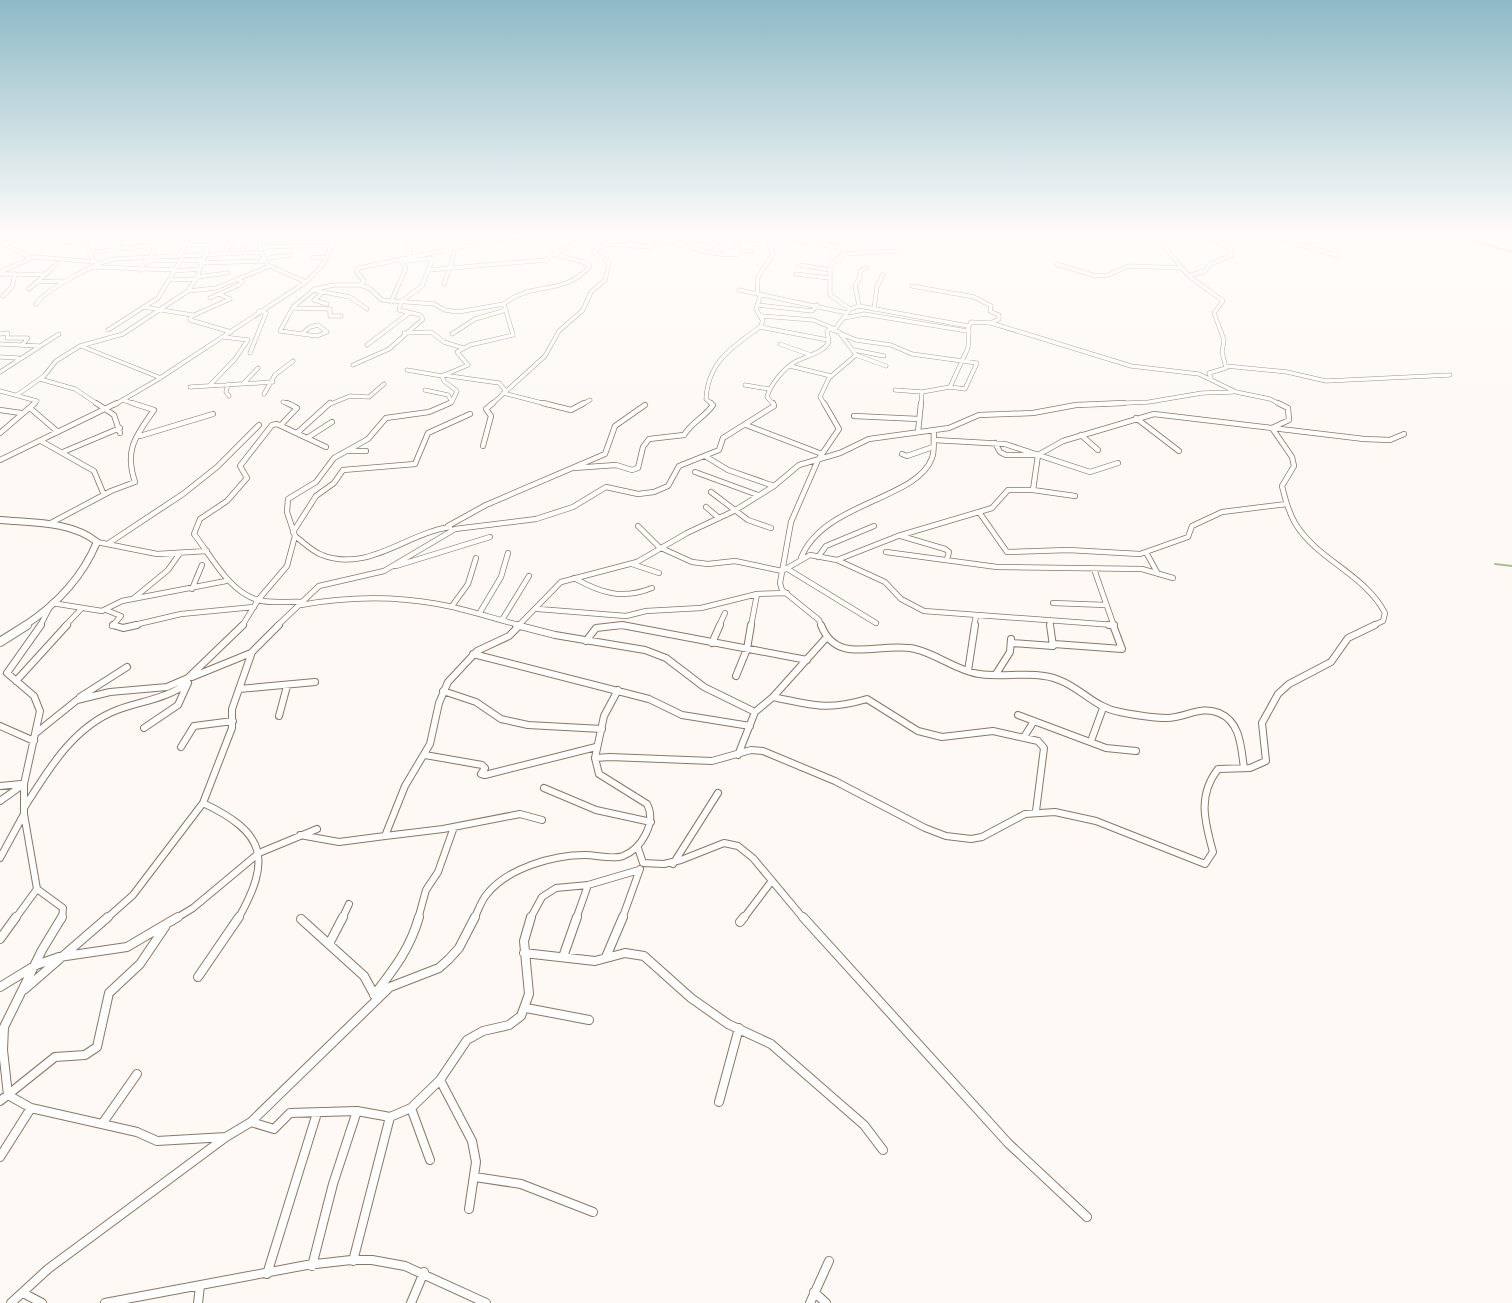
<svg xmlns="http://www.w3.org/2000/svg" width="1512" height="1303" font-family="Commissioner,sans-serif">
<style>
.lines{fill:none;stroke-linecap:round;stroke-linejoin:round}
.stream{stroke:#a6c293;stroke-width:2}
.minor-far3-casing{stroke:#8c7760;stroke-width:4.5}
.minor-far2-casing{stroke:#8c7760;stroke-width:6}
.minor-far1-casing{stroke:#8c7760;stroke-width:8}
.minor-casing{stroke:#8c7760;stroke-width:10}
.tertiary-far1-casing{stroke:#8c7760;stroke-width:8}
.tertiary-casing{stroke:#8c7760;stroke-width:10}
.minor-far3{stroke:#fff;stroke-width:3.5}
.minor-far2{stroke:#fff;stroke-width:4.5}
.minor-far1{stroke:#fff;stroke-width:6}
.minor{stroke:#fff;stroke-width:8}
.tertiary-far1{stroke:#fff;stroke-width:6}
.tertiary{stroke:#fff;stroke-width:8}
</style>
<rect width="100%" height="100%" fill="#fef9f4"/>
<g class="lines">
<path class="stream" d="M1457,236L1512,252
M1495,564L1512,566"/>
<defs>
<path id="minor-far3" d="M38,236L42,240
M60,236L65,242L86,244L94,262
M124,236L116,249L155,245
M260,236L261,249
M782,236L844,249L842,255
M909,236L943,239
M1121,236L1153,238
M1148,236L1163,245L1189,276L1223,301L1214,313L1224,340L1222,352L1226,368L1209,373L1211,378
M1271,236L1338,256
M0,237L4,236
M681,238L711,242L727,251H752
M284,239L334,238
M68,241L82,236
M670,241C692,248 714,257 738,254L736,242L741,237L773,243
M410,243V256
M4,244L31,258
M610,244L649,247L685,236
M628,244L648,236
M0,245L26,236
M183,245L210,244
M261,247L334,245
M334,248L346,236
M242,252L246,241
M91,253L116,249L115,252
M225,253L233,237
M179,255L190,236
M312,258L327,257
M262,259L291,255
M146,261L201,260
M200,263L263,261
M1056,264L1096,276L1108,275L1129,266L1182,268
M799,265L830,270
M94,267L174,270
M139,270L151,256L158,236
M428,270L547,260L553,254
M174,271L199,269
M0,272L34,257L97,262
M0,274H15L12,287L3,296
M796,274L830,278
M15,275L44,274
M1191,275L1205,271L1209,265L1232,255L1231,249L1208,236
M197,277L228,273
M172,280L195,279
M36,282L61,281
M306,282L325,262L334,236
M444,284L454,254
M360,285L364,281L356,271L359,268L509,237L529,238
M29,289L57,264
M313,290L350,297L367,309
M739,290L847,313
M188,291L216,288L270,266
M321,294L314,300L327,304
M757,294L758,277L773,254L769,245L782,236
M210,298L239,285L242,282L239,280
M391,302L406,268L400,260
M401,302L422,286L433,258L405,261
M36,304C46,289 96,263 114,259L261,252L268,265L306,282L157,380L114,405
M757,305L812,311L817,305
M859,306L855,285L860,278V271L866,268
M144,307L192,315L190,320L231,332
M294,308L330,309V316H341
M850,309L859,306L968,326
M874,309L877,287L883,274
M192,316L230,299L219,294
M762,316L813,320L835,329L850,309L830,295V265L844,254L899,251L908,236
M844,318L864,314L967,331L971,322L991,323L999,319V315L990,311L991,306L974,297L912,286
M991,323L1131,366L1199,374L1236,392L1270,399L1282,405
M318,325L327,332L317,336L302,334L310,327Z
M760,327L828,340
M108,330L158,298L184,255
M404,333L431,332L444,342L463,348
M0,334L8,333L7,338H28L23,344
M302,334L280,331L293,307L315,289L334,285H360L369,288L382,300L434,304L445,310L458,312L504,304
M452,334L475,319L506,310
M842,334L856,340L891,345L912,354L977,363L965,389L950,387L922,392
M0,344L39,346
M780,344L811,355
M367,345L409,313
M81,346L161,378
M854,350L884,356
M250,353L266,313L259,311
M856,355L886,366
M0,357L18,358
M353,365L389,349L423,319L420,315L399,310L401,302
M790,366L831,376
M1226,366L1287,372L1326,381L1450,375
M407,370L442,376
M0,372L59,334
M443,375L499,383L505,390
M40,379L75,389L99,405
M244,383L258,368
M228,384L226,392L229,396
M210,385L235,359L248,340L224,337
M745,385L769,389
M190,387L273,382
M950,387L968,348L969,330
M425,390L448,395L452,402
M895,390L922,392L921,405
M0,391L37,401L33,405
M503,393L550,405
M264,394L275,375L293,361
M17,395L44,376L56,361L80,346L123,334L188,291L197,277L212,236
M123,400L138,405
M283,402L293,405
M328,405L350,396L369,397L384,384
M446,405L452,402L457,391L444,381L442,376L468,365L457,352L470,345L513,335L504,304C533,280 564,297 590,266L586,263L553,254L578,243L583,236
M491,405L545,356L559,331L583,310L591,292L605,280L609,263L593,251L610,244L587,236
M581,405L590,400
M713,405L706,399C708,362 732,347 760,327L763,321L756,309L761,294
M774,405L767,397C770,385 784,368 795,362C807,355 822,354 829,342L827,331L830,329L839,332L856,355L829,378L820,397L825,405
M1081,405L1149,402L1202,393L1233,392"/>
<path id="minor-far2" d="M96,403L114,415L120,433
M543,403L571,410L584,403
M1278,403L1288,408L1289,420L1272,428L1292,457L1294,466L1282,486C1285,499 1288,511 1295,523C1317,560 1365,574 1385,613L1383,621L1372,626
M30,408L58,432
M0,410L21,413
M854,416L919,419
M1136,418L1179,451
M281,425L297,408L287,403
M746,425L822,454
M918,432L921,403
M0,433L35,403
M297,433L330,403
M1081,435L1098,450
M140,436L213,414
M307,438L332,422
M934,440L1005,444L1090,472L1118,463
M41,441L94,471L104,495
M995,443L1000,452L1006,455H1038L1063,441L1154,414L1364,439L1390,440L1404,434
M483,446L491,416L486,409L493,403
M348,451H366
M63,452L120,428
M902,454L907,456L933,447
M705,456L728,470L774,486
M0,460L117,403
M573,468L616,465L632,470L638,468L643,447L649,439L684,435C692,422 705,417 713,405L711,403
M695,472L758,495
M1033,490L1075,496
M711,492L748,520L771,528
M706,507L719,518
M979,512L1007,552L1068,550L1140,554L1188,537L1192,526L1222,512L1287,504
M49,524L111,491L135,482C124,449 136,436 154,410L132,403
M448,526L486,505L605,454L615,426L645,405
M638,526L659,547L692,562L708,564L735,561L782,571L810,555L837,560L885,582L901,599L924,611L1114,625
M293,532L316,496L334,483L343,470L415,464L428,433L470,414
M295,536C303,542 313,552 322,555C368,573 407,533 450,527
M901,536L945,549L949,552L947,559
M97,542L157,554L207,551
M109,543L183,494L217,467L259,425
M886,552L997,567L1142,569L1173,578
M1147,554L1158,574
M818,557L826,546L874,526
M801,558C823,502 917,500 932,458C935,451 933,439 934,431
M837,560L898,536L992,508L1008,490H1033L1038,455
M632,564L659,573
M396,566L490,537
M786,568L876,623
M1094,569L1114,626
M574,578C601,593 622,600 652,588
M192,589L202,565
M134,598L168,570L180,553
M303,602C289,601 272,604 258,600C229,592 212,557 194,534L200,519L227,501L247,478L240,466L272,425L277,424L326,447
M1053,603L1106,605
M301,605C345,597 393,596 438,604C466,609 495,619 523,626
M452,606L468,584L476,558
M538,609L626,616L646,611L701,608L757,594L787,593
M106,610L121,616L112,626H114
M479,614L501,577L508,553
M502,620L529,576
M1050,622L1051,626
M40,626L52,603L102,611L122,601L226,581
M65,626L81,609
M130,626L181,614L254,607
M242,626L258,600L287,566L295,536L287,512L288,499L316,482L334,458L368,439L386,418L429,412L450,403
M277,626L319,586L384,571L455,529L536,519L573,507L606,487L638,494L654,492L668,486L679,466L719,450L723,438L774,406L773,403
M518,626L561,582L637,562L687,533L734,511L774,486L799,465L840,453L869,439L949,428L979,415L1033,413L1076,405L1124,403
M610,626H629
M719,626L725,613
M751,626L757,594
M821,626L819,620L782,590L780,583L791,522L818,460L839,429L824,403
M974,626L976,616"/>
<path id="minor-far1" d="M41,625L7,673L34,696L40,711L24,784V814L37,889L63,908L62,919
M113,625L123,628L137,625
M516,625L555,635L645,650L666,658L704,687L755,712
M821,625C837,667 880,641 915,649C937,654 957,671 979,674C1004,678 1035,670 1059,680C1081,688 1095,708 1120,712C1135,715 1152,718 1167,718C1185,718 1201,705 1219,713C1241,722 1241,748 1244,768
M1109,625H1114
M586,641L596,628L622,625L807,660
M712,643L720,625
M1011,643L1053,646L1050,625
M1054,644L1122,649L1113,625
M473,654L649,699L682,715L750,726
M968,671L975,625
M996,674L1010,652L1011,639
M736,676L747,649L751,625
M192,677L251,653
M16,681L67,625
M239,689L315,682
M443,691L476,702L501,719L528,725L602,729
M80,697L127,667
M773,697C812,705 827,711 867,699L918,731L942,737L993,731L1038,741L1044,748L1036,811
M1018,715L1106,748L1136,751
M279,716L287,686
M0,726L34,741
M144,728L178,705L188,683
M36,733L77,700L110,692L167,687L188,678L243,625
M1024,737L1034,721
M1091,741L1103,708
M181,747L194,726L233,721
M425,755L482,765L485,768L481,774L485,775L596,747
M738,755L755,712L773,697L826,638
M595,758L604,716L618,690
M0,786L21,784
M544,788L596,810L651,822
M0,801L24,784
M203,803C266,833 272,859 238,919
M24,808C48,770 73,727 117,710C141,701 166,699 188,683
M300,835L339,842L385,836L405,786L430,744L439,703L448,682L477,651L509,636L520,625
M385,836L443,829L520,814L542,820
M638,848L643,863L664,864L681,860L724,843L738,846L753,858L804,919
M0,858L24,814
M673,864L718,793
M15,919L37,889
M106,919L133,895L203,803L232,728V709L252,652L279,625
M175,919L193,908L259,853L317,829
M342,919L349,904
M418,919L426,890L438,872L454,827
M474,919C478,911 481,901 487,894C508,868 553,855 585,855C597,855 612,860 623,856C641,849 657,823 647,804L599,774L595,758L610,757L712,761L751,750L763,751L835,781L925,828L946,836L971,839L982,837L1025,814L1055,812L1096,821L1205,864L1213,852C1205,822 1197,796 1218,769L1250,768L1266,761L1262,723L1278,694L1289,684L1331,662L1348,638L1375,625
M530,919L542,897L556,888L588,885L639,870
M576,919L588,885
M622,919L640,869
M743,919L771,882"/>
<path id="minor" d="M62,917L42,950L4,1027L3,1050L8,1095L31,1108L137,1132L157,1141L226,1137
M803,917L1008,1143L1087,1217
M301,919L364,976L375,996
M740,922L744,917
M0,939L16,917
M329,944L343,917
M524,953L595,961L625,953L644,956L691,998L728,1024L771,1044L864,1125L883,1150
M563,957L577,917
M606,957L623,917
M198,977L239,917
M0,987L36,965L59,957L127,947L178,917
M25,989L108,917
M374,995C394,969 410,949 419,917
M526,1008L589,1020
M440,1080L472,1141L476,1162L469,1209
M0,1101L55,1057L85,1055L97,1047L109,993L140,964L165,927
M719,1102L739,1028
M411,1108L430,1160
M251,1122L274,1129L290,1113L357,1111L390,1117L411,1108L440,1080L467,1040L483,1031L509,1025L521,1016L529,994L524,941L531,917
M102,1124L137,1074
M0,1157L31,1108
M475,1177L521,1184L593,1212
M353,1261L390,1117
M312,1266L333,1184L357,1111
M267,1274L317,1113
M814,1292L826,1303
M23,1293L42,1303
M11,1303L48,1269L226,1137L251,1122L390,987L439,968L449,959L459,948L475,917
M105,1303L307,1265L351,1260H372L405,1266L486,1303
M198,1303L200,1286
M411,1303L424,1272
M810,1303L829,1261"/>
<path id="tertiary-far1" d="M0,520C32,523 71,521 97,542C82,578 56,605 24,626"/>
<path id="tertiary" d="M0,642L27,625"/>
</defs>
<use href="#minor-far3" class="minor-far3-casing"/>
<use href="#minor-far2" class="minor-far2-casing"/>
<use href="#minor-far1" class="minor-far1-casing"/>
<use href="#minor" class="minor-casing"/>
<use href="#tertiary-far1" class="tertiary-far1-casing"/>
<use href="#tertiary" class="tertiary-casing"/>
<use href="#minor-far3" class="minor-far3"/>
<use href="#minor-far2" class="minor-far2"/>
<use href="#minor-far1" class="minor-far1"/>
<use href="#minor" class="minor"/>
<use href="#tertiary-far1" class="tertiary-far1"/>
<use href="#tertiary" class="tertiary"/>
</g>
<linearGradient id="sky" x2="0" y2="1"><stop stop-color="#8dbac6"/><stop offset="0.56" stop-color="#fffcfa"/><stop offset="1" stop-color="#fffcfa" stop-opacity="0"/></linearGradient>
<rect width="1512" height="418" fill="url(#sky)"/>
</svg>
